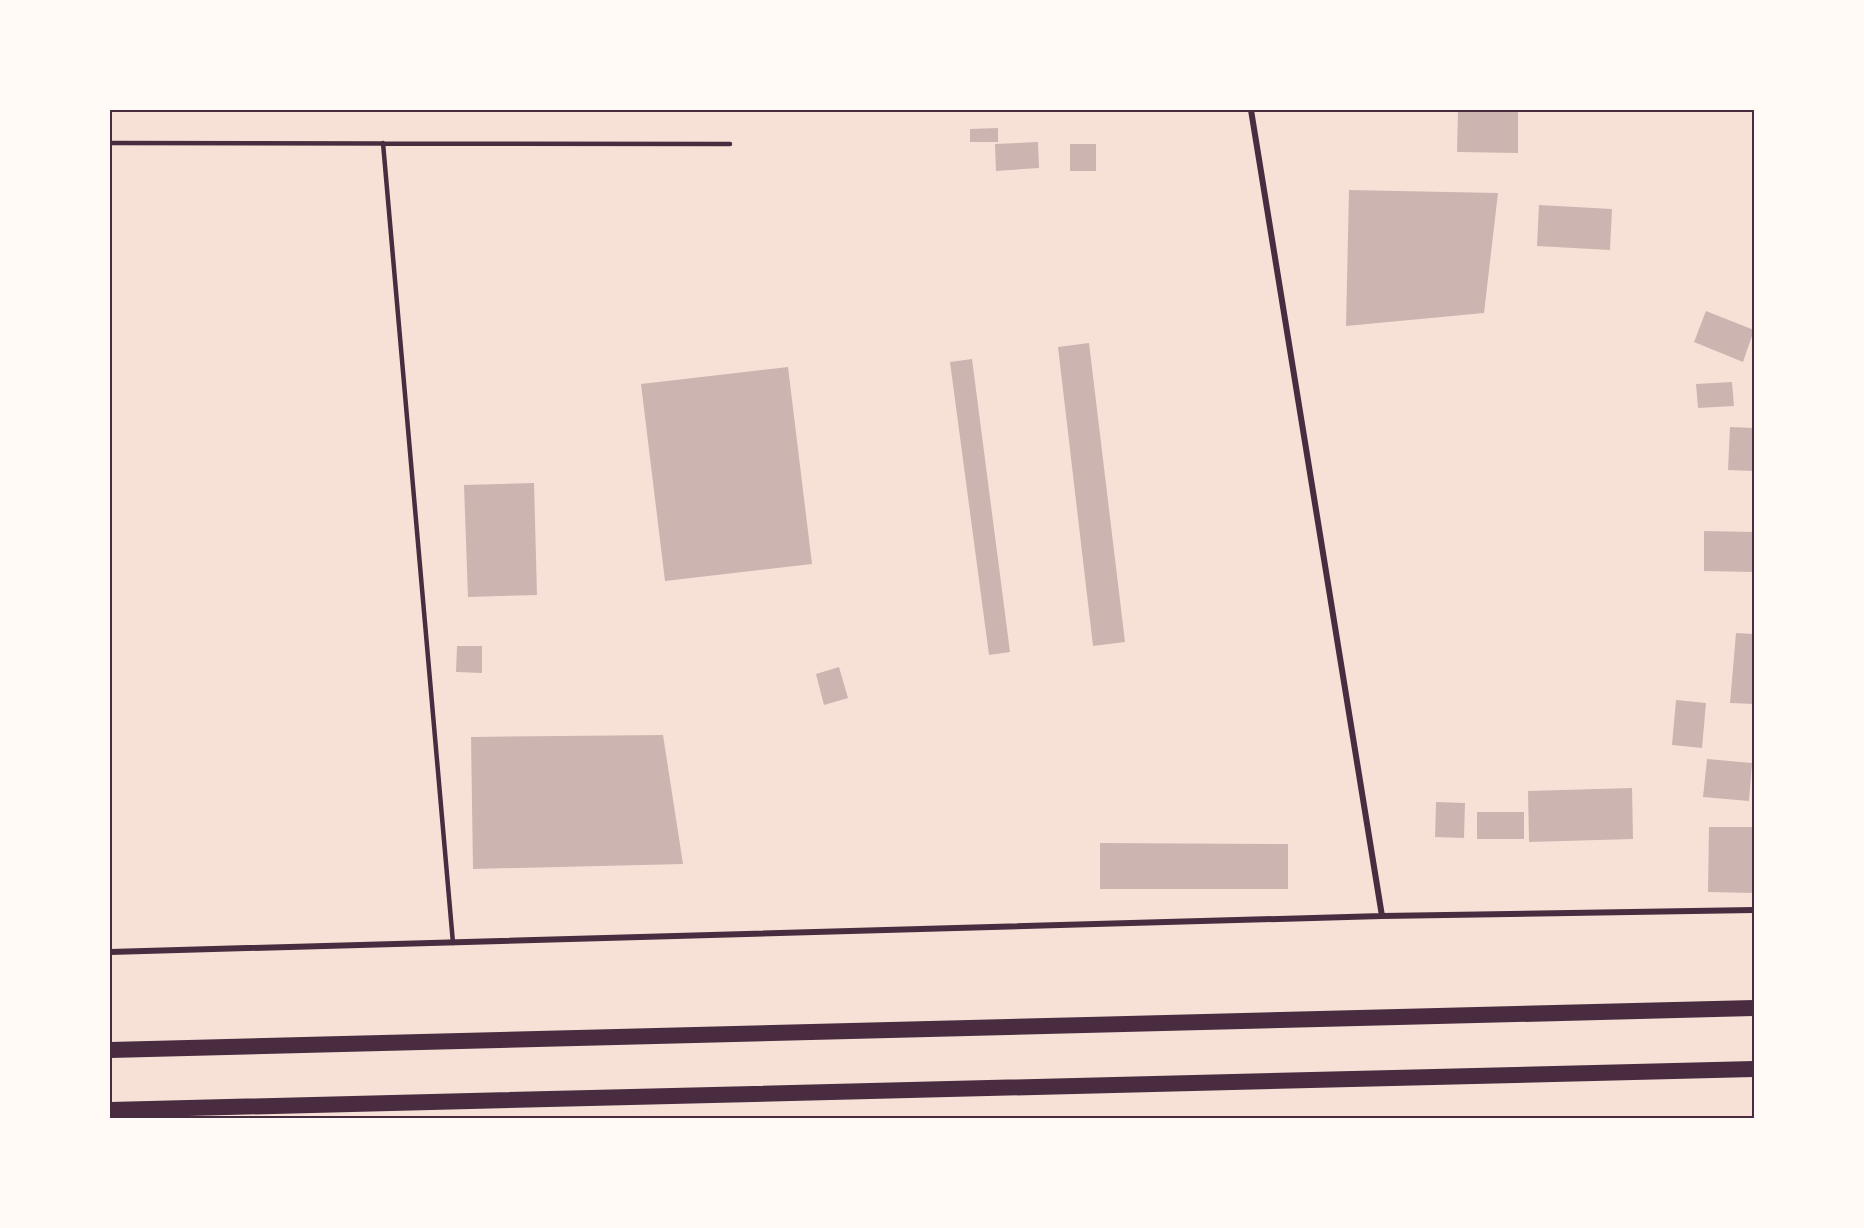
<svg xmlns="http://www.w3.org/2000/svg" width="1864" height="1228" font-family="'PT Sans Narrow',sans-serif">
<style>
.building{fill:#ccb4b1}
.lines{fill:none;stroke-linecap:round;stroke-linejoin:round}
.service{stroke:#4a2c40;stroke-width:4.5}
.minor{stroke:#4a2c40;stroke-width:6}
.trunk{stroke:#4a2c40;stroke-width:16}
.neatline{fill:none;stroke:#4a2c40;stroke-width:2}
</style>
<rect width="100%" height="100%" fill="#f7e1d7"/>
<path class="building" d="M1458,110H1518V153L1457,152Z
M998,128V142H970V129Z
M1038,142L1039,168L996,171L995,144Z
M1070,144H1096V171H1070Z
M1349,190L1498,193L1484,313L1346,326Z
M1539,205L1612,209L1610,250L1537,246Z
M1706,311L1754,330L1743,362L1694,342Z
M1089,343L1125,642L1093,646L1058,347Z
M972,359L1010,652L989,655L950,362Z
M788,367L812,564L665,581L641,384Z
M1732,382L1734,406L1698,408L1696,384Z
M1730,427L1754,428V471L1728,470Z
M534,483L537,595L468,597L464,485Z
M1704,531L1754,532V572L1704,571Z
M1736,633L1754,634V704L1730,703Z
M457,646H482V673L456,672Z
M839,667L848,698L824,705L816,674Z
M1676,700L1706,703L1702,748L1672,745Z
M663,735L683,864L473,869L471,737Z
M1707,759L1752,763L1749,801L1703,797Z
M1632,788L1633,839L1529,842L1528,791Z
M1436,802L1465,803L1464,838L1435,837Z
M1477,812H1524V839H1477Z
M1709,827H1754V893L1708,892Z
M1100,843L1288,844V889H1100Z"/>
<g class="lines">
<path class="service" d="M110,143L730,144
M383,143L453,943"/>
<path class="minor" d="M1251,110L1382,916
M110,952L1382,916L1754,910"/>
<path class="trunk" d="M110,1050L1754,1008
M110,1110L1754,1069"/>
</g>
<rect width="1864" height="1228" fill="none" stroke="#fffaf5" stroke-width="222"/>
<rect x="111" y="111" width="1642" height="1006" class="neatline"/>
</svg>
